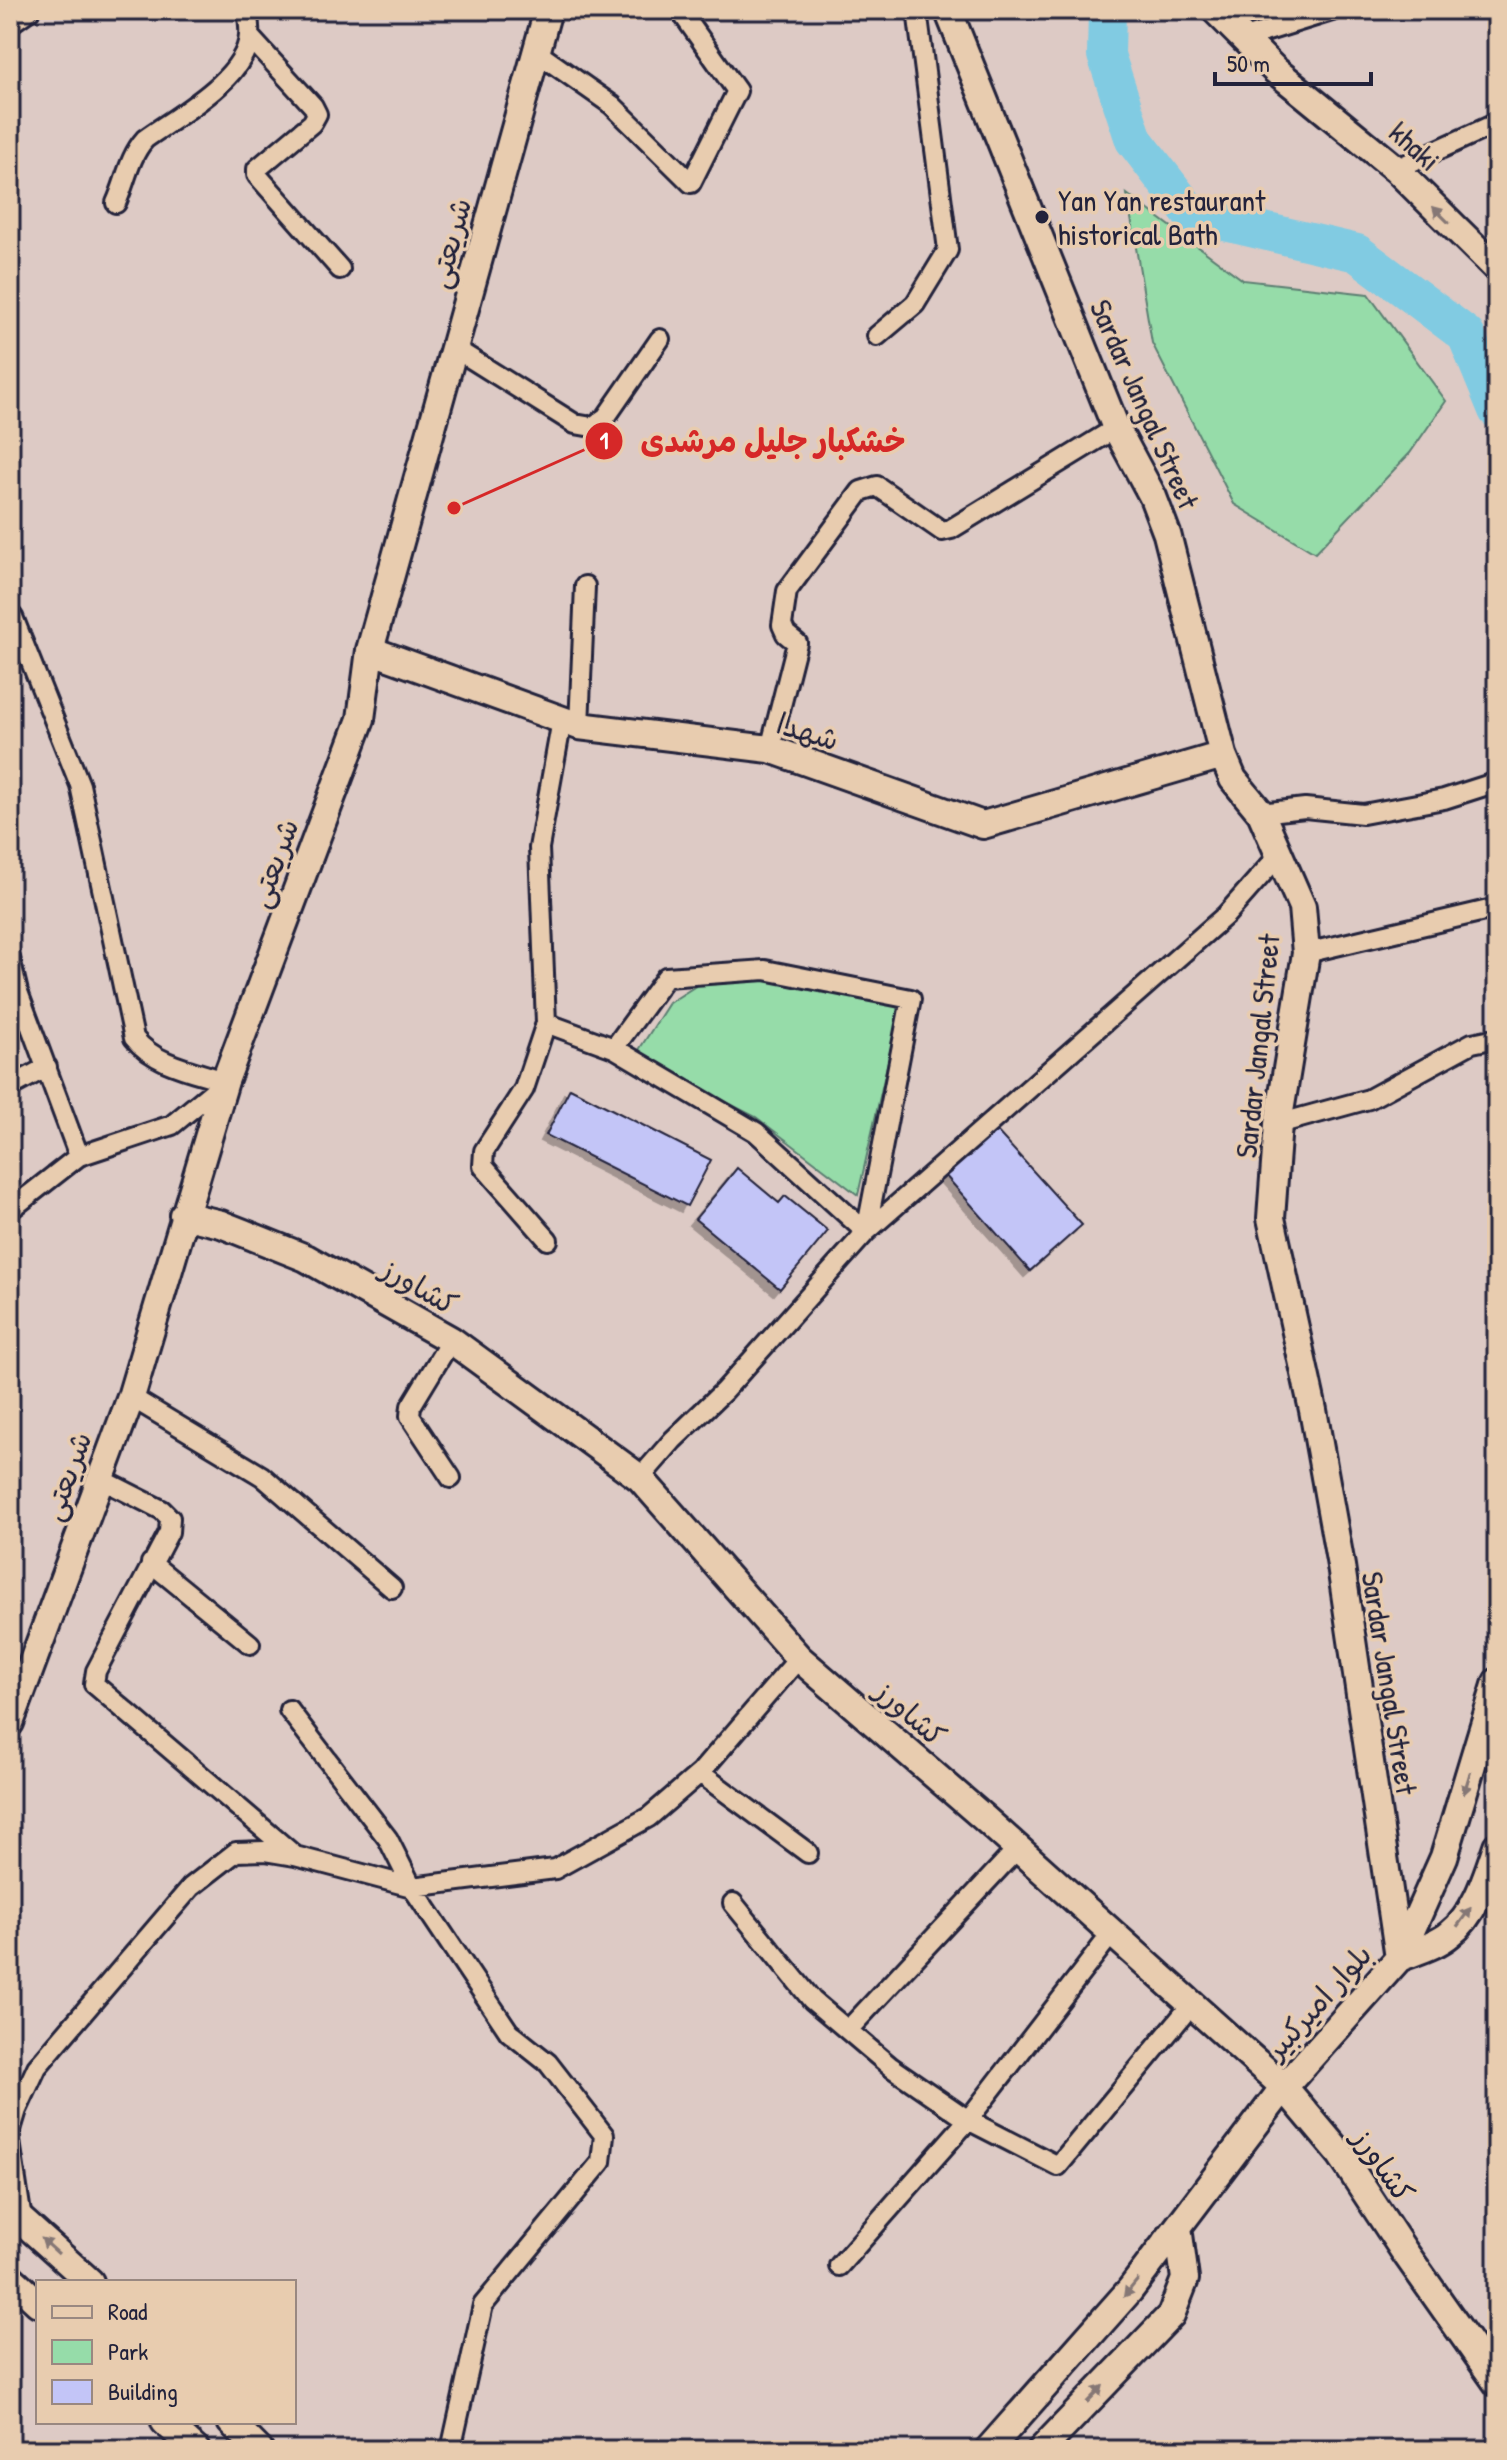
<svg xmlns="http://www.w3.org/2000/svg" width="1507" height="2460" font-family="'Patrick Hand','Playpen Sans Arabic',sans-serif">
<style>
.green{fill:#96dca9;stroke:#5c7f72;stroke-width:2}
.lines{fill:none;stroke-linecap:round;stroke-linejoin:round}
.river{stroke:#81cbe2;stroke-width:38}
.building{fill:#c3c5f7;stroke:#22223b;stroke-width:2;filter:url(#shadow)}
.street-casing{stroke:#22223b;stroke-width:24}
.secondary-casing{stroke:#22223b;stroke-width:32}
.street{stroke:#e8ccaf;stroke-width:18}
.secondary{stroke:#e8ccaf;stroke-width:26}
.oneway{fill:#857775}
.poi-dot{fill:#22223b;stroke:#e8ccaf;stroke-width:3}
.labels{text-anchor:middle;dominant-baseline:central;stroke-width:7;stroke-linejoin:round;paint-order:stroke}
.street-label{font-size:30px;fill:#22223b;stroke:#e8ccaf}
.poi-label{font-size:30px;fill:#22223b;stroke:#e8ccaf;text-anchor:start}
.leader{fill:none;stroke:#d62828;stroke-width:3}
.callout-dot{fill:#d62828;stroke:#e8ccaf;stroke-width:3}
.mark-label{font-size:24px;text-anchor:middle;font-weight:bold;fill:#fff}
.callout-label{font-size:32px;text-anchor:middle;font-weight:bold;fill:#d62828;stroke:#e8ccaf;stroke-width:7;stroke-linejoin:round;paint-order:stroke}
</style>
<defs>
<filter id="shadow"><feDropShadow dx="-6" dy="6" stdDeviation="0" flood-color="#0004"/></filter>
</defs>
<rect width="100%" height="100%" fill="#ddcac5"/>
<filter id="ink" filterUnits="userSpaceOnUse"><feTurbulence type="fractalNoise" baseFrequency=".0125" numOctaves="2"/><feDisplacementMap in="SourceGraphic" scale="16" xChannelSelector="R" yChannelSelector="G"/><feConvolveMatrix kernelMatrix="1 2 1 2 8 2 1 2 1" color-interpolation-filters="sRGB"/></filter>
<g filter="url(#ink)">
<path class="green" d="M1127,194L1243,280L1368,294L1446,401L1410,453L1315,553L1234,504L1152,343Z
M743,977H785L897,1003L898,1016L858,1195L756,1117L635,1056L669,1003L699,984Z"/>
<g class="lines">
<path class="river" d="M1107,10L1106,55L1134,140L1191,214L1357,253L1466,335L1497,410"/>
</g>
<path class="building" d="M570,1088L711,1160L687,1206L546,1135Z
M995,1129L1082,1225L1030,1271L944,1174Z
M737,1168L779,1203L785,1196L828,1231L780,1289L695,1219Z"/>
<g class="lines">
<defs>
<path id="street" d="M10,24L30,10
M250,37L313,106L317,114L312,123L257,169V175L340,269
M1242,39L1335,10
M535,51L612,105L691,183L737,91L684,16L683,10
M1396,169L1497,123
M116,203C126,181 129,157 145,139C177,116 247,78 249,35C250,27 248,18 247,10
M877,336L915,304L948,250L917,10
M454,348L575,424L592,427L606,417L660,339
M10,615L13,617L80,785L134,1038C155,1065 194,1071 225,1081
M579,726L585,586
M770,749L797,643L786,634L782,625L787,591L861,491L877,486L942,531L951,529L1116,428
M1261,813L1305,808L1363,814L1444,799L1497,782
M1306,953L1497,908
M10,958L18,992L79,1156
M546,1023L614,1048L756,1132L866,1232
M614,1048L666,977L765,970L911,999L866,1232
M10,1087L47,1067
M1278,1124L1369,1099L1472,1043L1497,1038
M10,1210L79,1156L172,1125L223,1083
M548,1240L483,1166L484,1151L524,1089L546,1023L539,848L562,720
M131,1397L262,1476L392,1588
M99,1478L162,1510L170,1518L169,1532L96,1671L94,1684L293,1854
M451,1478L410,1416L411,1406L451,1340
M640,1478L673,1440L724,1391L866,1232L1226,915L1278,856
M151,1563L250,1644
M289,1710L388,1839L412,1887L509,2032L548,2063L604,2135L601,2162L483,2305L451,2450
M700,1773L808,1853
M733,1903L812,2000L891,2067L968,2120L1058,2166L1192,2004
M848,2030L1018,1848
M10,2133L17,2110L37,2067L191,1887L236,1852L265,1851L295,1856L412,1887L555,1869L649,1817L700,1773L799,1658
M10,2141L22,2220
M839,2266L968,2120L1112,1933"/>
<path id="secondary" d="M948,10L1116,428L1153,497L1167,534L1223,755L1233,779L1261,813L1302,907L1306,953L1278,1124L1271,1218L1313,1410L1341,1566L1399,1958
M1215,10L1275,70L1396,169L1497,269
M370,650L579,726L770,749L983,825L1223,755
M183,1215L221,1224L306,1258L451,1340L640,1478L799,1658L984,1818L1284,2087L1341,2155L1404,2251L1497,2383
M10,1723L131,1397L225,1081L361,719L370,650L548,10
M1399,1958C1416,1951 1436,1946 1450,1934C1476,1914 1487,1875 1497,1846
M10,2210L90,2282
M10,2277L38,2303
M165,2422L196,2450
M231,2422L259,2450
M988,2450L1130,2290L1284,2087L1399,1958L1444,1857L1497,1682
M1041,2450L1171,2315L1185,2279L1178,2227"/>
</defs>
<use href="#street" class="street-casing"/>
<use href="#secondary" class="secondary-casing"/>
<use href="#street" class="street"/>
<use href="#secondary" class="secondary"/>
</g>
<defs><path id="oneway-solid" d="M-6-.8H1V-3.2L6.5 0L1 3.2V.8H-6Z" transform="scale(2)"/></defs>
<g class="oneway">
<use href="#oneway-solid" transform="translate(1441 215) rotate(-135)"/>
<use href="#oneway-solid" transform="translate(1467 1783) rotate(107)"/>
<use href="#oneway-solid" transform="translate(1464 1917) rotate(-54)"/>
<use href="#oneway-solid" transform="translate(50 2246) rotate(-138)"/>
<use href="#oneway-solid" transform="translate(1131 2288) rotate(129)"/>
<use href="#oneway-solid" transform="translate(1095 2394) rotate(-46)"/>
</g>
</g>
<circle class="poi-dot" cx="1042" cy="217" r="8"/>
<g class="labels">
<g class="street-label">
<text transform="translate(1415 146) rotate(42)">khaki</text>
<text transform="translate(449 243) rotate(-75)">شریعتی</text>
<text transform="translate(1145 404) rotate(66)">Sardar Jangal Street</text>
<text transform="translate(808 731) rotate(17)">شهدا</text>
<text transform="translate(273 863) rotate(-70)">شریعتی</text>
<text transform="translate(1257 1046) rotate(-84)">Sardar Jangal Street</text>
<text transform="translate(420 1286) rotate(30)">کشاورز</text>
<text transform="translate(66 1476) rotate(-70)">شریعتی</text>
<text transform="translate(1390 1683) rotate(81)">Sardar Jangal Street</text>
<text transform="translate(911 1713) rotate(41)">کشاورز</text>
<text transform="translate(1318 2001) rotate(-48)">بلوار امیرکبیر</text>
<text transform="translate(1384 2165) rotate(55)">کشاورز</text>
</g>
<g class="poi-label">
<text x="1058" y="200">Yan Yan restaurant<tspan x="1058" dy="34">historical Bath</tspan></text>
</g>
</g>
<path class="leader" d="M454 508L604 441"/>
<g class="callout-dot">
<circle cx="454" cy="508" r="8"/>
<circle cx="604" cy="441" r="20"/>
</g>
<g class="mark-label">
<text x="604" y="449">1</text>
</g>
<g class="callout-label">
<text x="773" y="452">خشکبار جلیل مرشدی</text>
</g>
<rect width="1507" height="2460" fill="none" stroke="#e8ccaf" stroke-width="40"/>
<rect x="20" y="20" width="1467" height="2420" fill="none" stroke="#22223b" stroke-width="3" filter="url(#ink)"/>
<rect x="36" y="2280" width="260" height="144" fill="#e8ccaf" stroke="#998881" stroke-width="2"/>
<rect x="52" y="2306" width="40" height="12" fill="#e8ccaf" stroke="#998881" stroke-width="2"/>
<text x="108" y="2320" font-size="24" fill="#22223b">Road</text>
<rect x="52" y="2340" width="40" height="24" fill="#96dca9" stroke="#998881" stroke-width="2"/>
<text x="108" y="2360" font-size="24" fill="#22223b">Park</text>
<rect x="52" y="2380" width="40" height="24" fill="#c3c5f7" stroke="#998881" stroke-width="2"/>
<text x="108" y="2400" font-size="24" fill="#22223b">Building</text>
<path d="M1215 72v12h156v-12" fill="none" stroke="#22223b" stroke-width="4"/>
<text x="1227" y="72" font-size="24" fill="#22223b" stroke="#e8ccaf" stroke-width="6" paint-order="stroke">50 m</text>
</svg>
